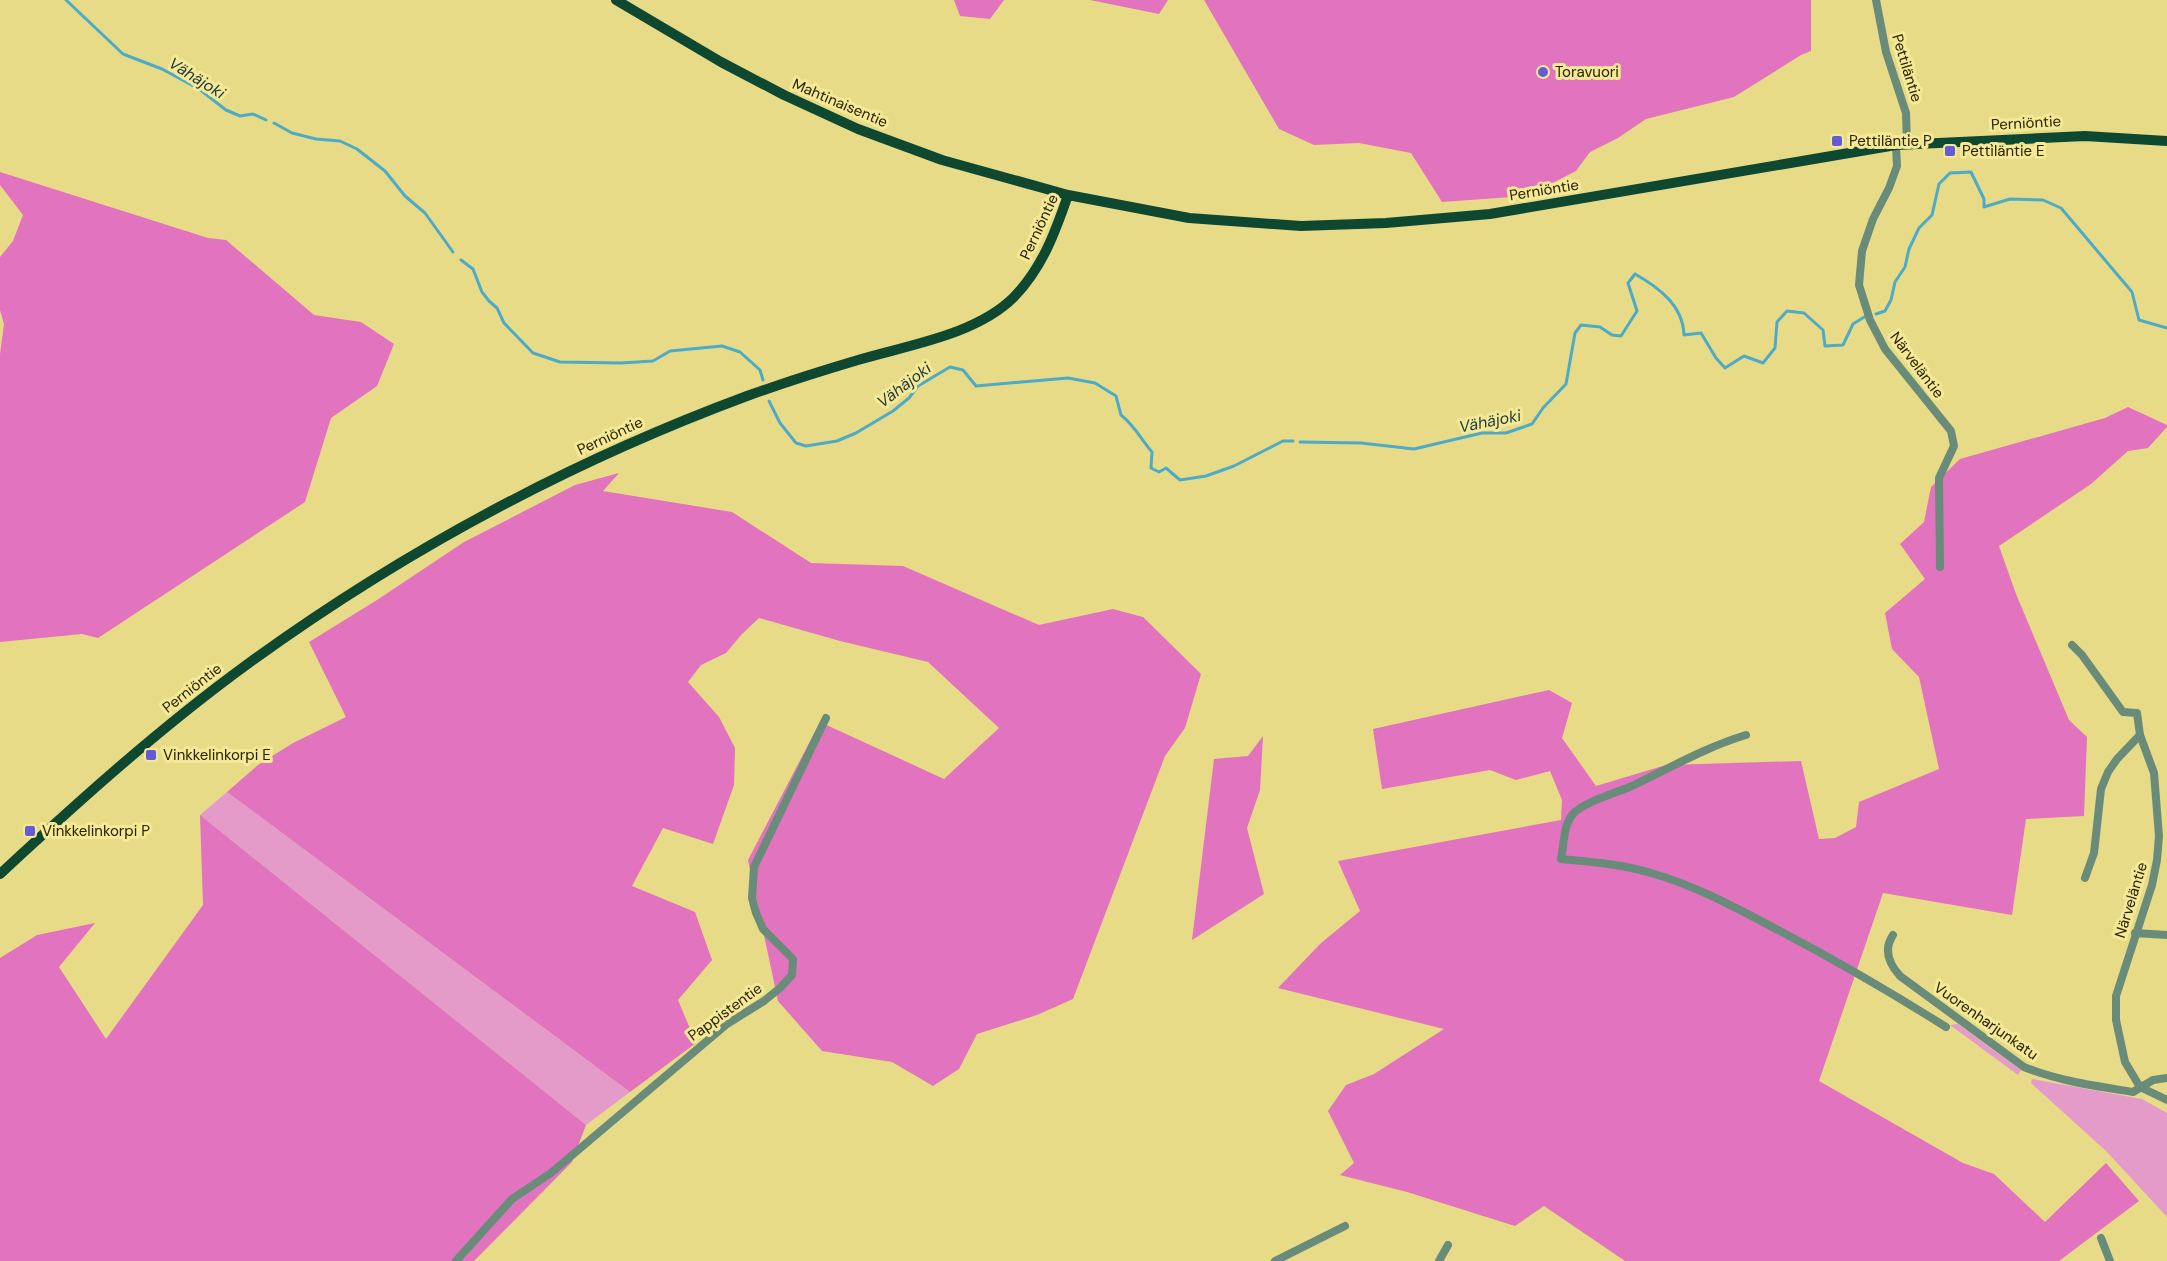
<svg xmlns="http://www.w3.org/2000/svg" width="2167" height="1261" font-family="'DM Sans',sans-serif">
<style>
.green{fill:#e59bca}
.forest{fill:#e273be}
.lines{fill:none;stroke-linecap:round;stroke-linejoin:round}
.stream{stroke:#4dabc8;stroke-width:3}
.minor{stroke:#698b79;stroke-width:8}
.major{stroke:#0f4831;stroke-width:10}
.poi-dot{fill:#635cd5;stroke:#f5e995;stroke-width:2}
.labels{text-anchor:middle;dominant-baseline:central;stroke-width:6;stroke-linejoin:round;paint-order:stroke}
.street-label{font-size:15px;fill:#252000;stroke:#f5e995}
.poi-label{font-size:15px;fill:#252000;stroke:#f5e995;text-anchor:start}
.water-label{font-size:16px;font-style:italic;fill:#1a3740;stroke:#f5e995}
</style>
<rect width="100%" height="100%" fill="#e7db88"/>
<path class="green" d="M227,792L630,1092L586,1125L200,815Z
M1958,1024L2021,1070L2018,1075L1950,1025Z
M2032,1079L2142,1099L2167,1113V1217L2106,1151L2031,1083Z"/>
<path class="forest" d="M954,0H1004L990,19L960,16Z
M1090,0H1168L1159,14Z
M1204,0H1811V51L1801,55L1734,97L1646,119L1618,138L1590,152L1576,171L1527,196L1442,202L1411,153L1359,143L1314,145L1279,129Z
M0,172L208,238L226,240L314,315L361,322L394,344L377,386L331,418L305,502L98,638L82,634L0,642V354L4,324L0,310V257L13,241L23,215L0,185Z
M2128,407L2167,425V427L2148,448L2128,451L2091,484L1999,546L2016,594L2069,720L2087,737L2084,816L2026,819L2012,915L1883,893L1819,1081L1963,1163L1994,1174L2045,1222L2106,1163L2139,1201L2059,1261H1625L1544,1206L1515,1226L1407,1192L1340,1175L1354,1163L1328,1111L1346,1085L1374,1074L1444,1029L1278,988L1321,943L1360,911L1338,861L1561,820L1562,800L1550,771L1516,780L1490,770L1382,789L1373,729L1549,690L1572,703L1562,738L1596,786L1666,765L1801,761L1819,839L1835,838L1856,827L1859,802L1939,769L1919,677L1892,649L1885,613L1925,579L1900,544L1924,522L1931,487L1960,459L2105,418Z
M619,473L603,491L732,512L811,563L903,566L1039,625L1113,609L1143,617L1201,674L1185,728L1165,756L1073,999L1037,1015L977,1034L959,1069L933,1086L892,1062L822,1051L778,1001L748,860L820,722L944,779L999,728L928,662L840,641L759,618L742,634L726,653L701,665L688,682L719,717L735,748L734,785L713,844L663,828L632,886L695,912L712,960L678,1000L696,1043L630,1092L227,792L258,765L293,743L346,717L309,642L377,600L464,542L575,485Z
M1263,736L1260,790L1247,828L1264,894L1192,940L1214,759L1248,756Z
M200,815L586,1125L572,1162L474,1261H0V958L37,935L95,923L59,967L106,1039L203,905Z"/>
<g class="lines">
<path class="stream" d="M66,0L123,54L162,69L199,89L226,110L240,116L253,114L266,120
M274,123L292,133L316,139L340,141L357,149L385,171L405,196L425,213L453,252
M461,260L473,269L482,292L489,301L497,308L504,323L533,353L560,362L621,363L653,361L670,351L722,346L740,352L760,370L763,380
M1876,314L1885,311L1891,300L1895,282L1905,267L1909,249L1919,228L1932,215L1939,184L1950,173L1971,172L1984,199V207L2010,199L2043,200L2061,208L2132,292L2139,320L2167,328
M769,401L780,423L796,443L806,446L837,441L856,433L893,411L909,398L918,386L950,367L963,370L976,386L1068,378L1095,383L1116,396L1121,415C1134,425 1141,439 1152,452L1151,468L1159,472L1166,468L1180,480L1206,476L1234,466L1283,441H1293
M1300,442L1361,443L1414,449L1482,433H1506L1532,424L1543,408L1566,384L1575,333L1581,325L1600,327L1612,335L1621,336L1637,311L1628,283L1635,274C1658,287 1683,305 1684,335L1701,333L1716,358L1725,368L1744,356L1763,363L1775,348L1777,322L1787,311L1804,313L1823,330L1825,346L1843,345L1853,324L1866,316"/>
<path class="minor" d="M1876,0L1886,52L1906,113L1907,144
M1896,145L1897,166L1889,188L1873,219L1862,251L1859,285L1870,320L1885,349L1951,431L1954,446L1939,478L1940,567
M2072,645L2082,655L2123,712L2137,713L2140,735L2154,773L2159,836L2157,860L2152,885L2116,996V1020L2125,1062L2140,1087L2167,1100
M1746,735C1706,747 1670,768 1632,786C1616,793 1584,802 1573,814C1563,825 1564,846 1561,859C1592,862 1622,864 1651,873C1697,886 1738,909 1780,931C1837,961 1892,993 1946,1027
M2085,878L2094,853L2101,789L2108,772L2117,759L2140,735
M2135,933L2167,935
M1893,935C1883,950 1889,964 1900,976L2024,1067C2058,1081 2096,1086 2133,1092L2153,1080L2167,1078
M2101,1238L2110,1261
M456,1261L512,1199L551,1173L727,1024L764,1001L780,988L792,975L793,959L763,929L756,913L752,898L754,867L826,718
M1275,1261L1345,1226
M1439,1261L1448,1245"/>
<path class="major" d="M616,0L721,62L784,95L858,129L942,160L1068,195L1189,218L1301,226L1386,223L1490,214L1896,145L2085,136L2167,141
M0,874C80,800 161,727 249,663C402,552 569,462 747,396C783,383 821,371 858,360C908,345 976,335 1014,297C1042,268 1055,233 1068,195"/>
</g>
<g class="poi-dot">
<circle cx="1543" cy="72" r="6"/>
<rect x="1831" y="135" width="12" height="12" rx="3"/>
<rect x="1944" y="145" width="12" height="12" rx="3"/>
<rect x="145" y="749" width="12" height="12" rx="3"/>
<rect x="24" y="825" width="12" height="12" rx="3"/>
</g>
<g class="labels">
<g class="street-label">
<text transform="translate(1907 68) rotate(73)">Pettiläntie</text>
<text transform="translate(840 103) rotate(23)">Mahtinaisentie</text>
<text transform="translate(2026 123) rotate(-3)">Perniöntie</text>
<text transform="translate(1544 190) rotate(-9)">Perniöntie</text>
<text transform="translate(1039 227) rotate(-65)">Perniöntie</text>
<text transform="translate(1917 365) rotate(53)">Närveläntie</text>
<text transform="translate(610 436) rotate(-25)">Perniöntie</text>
<text transform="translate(192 688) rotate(-38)">Perniöntie</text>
<text transform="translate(2131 900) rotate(-73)">Närveläntie</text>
<text transform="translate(725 1012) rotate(-36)">Pappistentie</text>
<text transform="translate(1986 1021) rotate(35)">Vuorenharjunkatu</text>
</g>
<g class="poi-label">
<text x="1555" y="72">Toravuori</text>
<text x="1849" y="141">Pettiläntie P</text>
<text x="1962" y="151">Pettiläntie E</text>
<text x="163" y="755">Vinkkelinkorpi E</text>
<text x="42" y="831">Vinkkelinkorpi P</text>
</g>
<g class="water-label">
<text transform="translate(197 78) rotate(32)">Vähäjoki</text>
<text transform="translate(904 385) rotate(-37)">Vähäjoki</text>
<text transform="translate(1490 421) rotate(-11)">Vähäjoki</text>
</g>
</g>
</svg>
